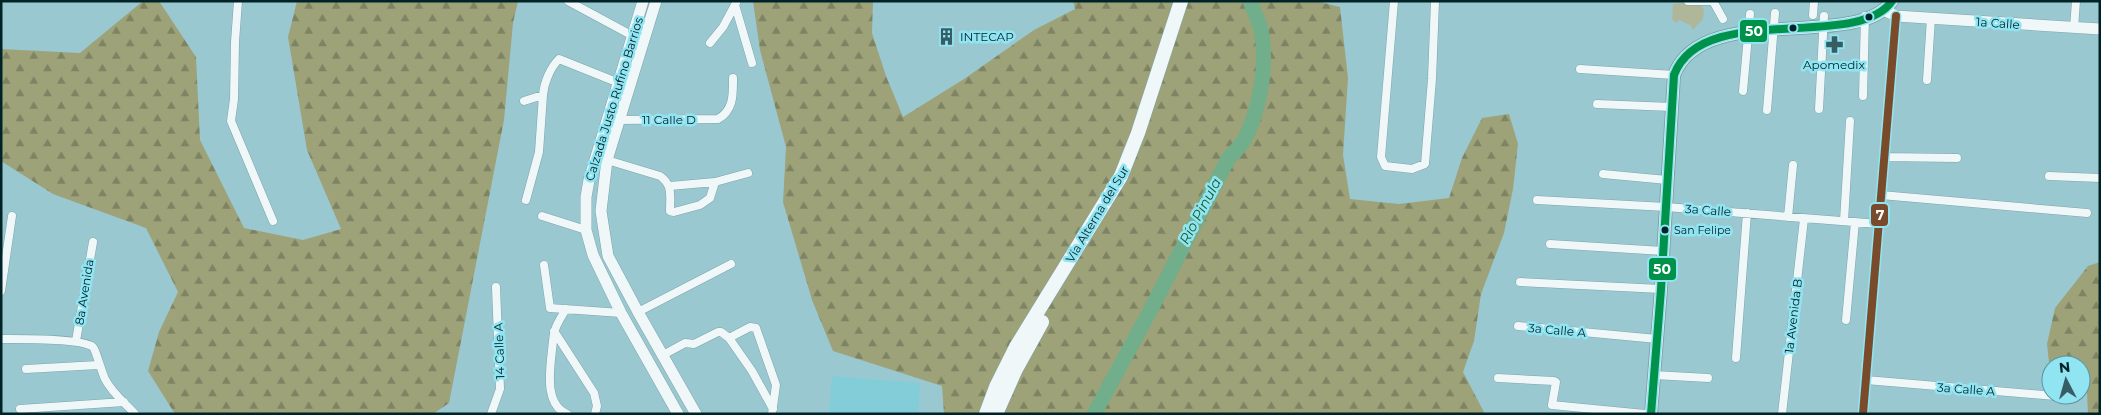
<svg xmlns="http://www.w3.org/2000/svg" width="2101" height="415" font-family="Montserrat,sans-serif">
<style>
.built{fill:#83cdd9}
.forest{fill:url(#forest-firs)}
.green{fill:#afb79a}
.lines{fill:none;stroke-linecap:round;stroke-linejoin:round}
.river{stroke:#71ae8b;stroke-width:15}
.street-casing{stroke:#7ea4aa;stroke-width:9}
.secondary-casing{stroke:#7ea4aa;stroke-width:12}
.primary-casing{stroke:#7ea4aa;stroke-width:14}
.highway-casing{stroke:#7ea4aa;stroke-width:15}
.street{stroke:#f0f7f8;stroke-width:8}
.secondary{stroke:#f0f7f8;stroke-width:11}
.primary{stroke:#f0f7f8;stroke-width:12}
.highway{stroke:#f0f7f8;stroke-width:14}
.bus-1-casing{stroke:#91e5f3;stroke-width:11}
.bus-2-casing{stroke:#91e5f3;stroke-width:11}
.bus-1{stroke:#00924b;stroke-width:8}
.bus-2{stroke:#7a4b2a;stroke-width:8}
.bus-dot{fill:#002328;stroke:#91e5f3;stroke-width:2}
.labels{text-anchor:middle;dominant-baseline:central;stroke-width:5;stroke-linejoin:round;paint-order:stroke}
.bus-label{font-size:11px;fill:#002328;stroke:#91e5f3;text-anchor:start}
.street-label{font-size:12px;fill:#002328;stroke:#91e5f3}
.poi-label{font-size:12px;fill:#002328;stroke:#91e5f3;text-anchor:start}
.water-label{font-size:14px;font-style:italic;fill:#16602d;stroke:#91e5f3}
.line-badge{stroke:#91e5f3;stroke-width:2}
.badge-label{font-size:14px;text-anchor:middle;font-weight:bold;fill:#fff}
</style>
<defs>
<pattern id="forest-firs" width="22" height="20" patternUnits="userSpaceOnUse" patternTransform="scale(1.25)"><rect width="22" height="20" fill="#9da279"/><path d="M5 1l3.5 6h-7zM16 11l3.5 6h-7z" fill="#7e8463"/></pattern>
</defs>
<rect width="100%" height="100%" fill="#9ac8d0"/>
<path class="built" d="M832,376L920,383L918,414H829Z"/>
<path class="forest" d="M143,1H159L196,57L200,140L244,228L303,240L341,229L307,150L288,37L297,1H518L513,23L504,120L449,403L433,414H175L148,371L159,332L178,292L146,228L53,194L1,161V49L80,53Z
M753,1H873L872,33L886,76L903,117L964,79L1034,30L1075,9L1073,1H1316L1340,7L1348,78L1343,155L1350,199L1399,204L1449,198L1462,158L1482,118L1509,114L1518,144L1513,189L1504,233L1481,294L1474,341L1463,372L1485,414H944L942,386L833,351L812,300L783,202L786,147L760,50Z
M2100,262V414H2088L2087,392L2081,388V365H2051V380L2047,344L2055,308L2088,266Z"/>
<path class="green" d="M1684,3L1700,5L1704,9L1703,19L1693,30L1690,25L1679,20L1676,23L1672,19L1673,4Z"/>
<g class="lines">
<path class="river" d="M1094,414L1150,311L1228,159C1232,154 1239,148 1243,142C1260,111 1268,65 1261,30C1259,20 1253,10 1250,1"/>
<defs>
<path id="street" d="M238,1L235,42L234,99L231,121L273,221
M568,1L633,36
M1394,1L1381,157L1385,166L1412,169L1425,164L1432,79L1435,1
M1688,1H1713
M1713,1L1723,19
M735,5L752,63
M1813,15L1814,1
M2074,28L2076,1
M710,43L723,27L736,3
M1580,69L1674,75
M1927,80L1931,18
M1743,91L1750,14
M1863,96L1865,16
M524,101L543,95C544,83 550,68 559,59L619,83
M1597,104L1672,107
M1819,109L1824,16
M1767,110L1775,13
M620,120L718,119C734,110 733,94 733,78
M1885,157L1957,158
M607,160L660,176C673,185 670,196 670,211L674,212L700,205L710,198L715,182
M1603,174L1667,180
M2049,176L2100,178
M670,186L715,182L748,173
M1881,195L2087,213
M526,200L539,152L543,95
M1537,200L1666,207L1879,224
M542,216L586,230
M1788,217L1793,165
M1844,221L1850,121
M1550,244L1663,251
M544,265L550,308L621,313
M1520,282L1661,289
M1,291L12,216
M566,309C562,316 557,323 555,330C553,336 553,343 552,350C550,370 544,404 567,414
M638,312L731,264
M1846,320L1855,222
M1518,326L1657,339
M554,331L594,393L597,406L595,414
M729,338L752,371L773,409
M1,339C18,339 82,338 93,347C95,348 102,373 105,379C112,393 125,403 135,414
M76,341L93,242
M663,355L685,343L694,344L718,332H721L729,338L750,327L756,328L776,385L772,414
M1736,358L1747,213
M26,369L98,365
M1654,375L1708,378
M1498,378L1554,381L1556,382L1552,405L1645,414
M1866,380L2067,397
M20,409L124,402
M491,414L500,389L496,287
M1782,414L1804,219
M1863,414L1896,16"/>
<path id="secondary" d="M643,1L589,180L586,197V230L593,255L621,313L678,414
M656,1L607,160L601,211L608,256L638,312L696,414
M1884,10L1896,16L2100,29"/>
<path id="primary" d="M1651,414L1661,289L1674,75C1702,0 1857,52 1892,1"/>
<path id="highway" d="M986,414L996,387L1016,347L1121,176L1138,133L1181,1
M996,414L1016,369L1042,322"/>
</defs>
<use href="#street" class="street-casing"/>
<use href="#secondary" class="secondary-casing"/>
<use href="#primary" class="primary-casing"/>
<use href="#highway" class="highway-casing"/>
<use href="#street" class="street"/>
<use href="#secondary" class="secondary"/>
<use href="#primary" class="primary"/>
<use href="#highway" class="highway"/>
<defs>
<path id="bus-1" d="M1651,414L1661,289L1674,75C1702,0 1857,52 1892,1"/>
<path id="bus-2" d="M1863,414L1896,16"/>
</defs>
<use href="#bus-1" class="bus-1-casing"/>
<use href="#bus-2" class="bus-2-casing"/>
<use href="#bus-1" class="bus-1"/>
<use href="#bus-2" class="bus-2"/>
</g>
<defs>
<symbol id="building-bare" viewBox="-9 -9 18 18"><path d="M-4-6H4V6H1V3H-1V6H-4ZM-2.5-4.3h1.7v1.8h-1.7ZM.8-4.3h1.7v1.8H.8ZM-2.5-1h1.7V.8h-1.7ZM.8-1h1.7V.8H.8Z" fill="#365d63" stroke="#91e5f3" stroke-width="2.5" paint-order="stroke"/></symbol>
<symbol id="pharmacy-bare" viewBox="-9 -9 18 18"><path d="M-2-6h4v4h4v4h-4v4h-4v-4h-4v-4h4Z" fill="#365d63" stroke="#91e5f3" stroke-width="2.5" paint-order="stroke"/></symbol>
</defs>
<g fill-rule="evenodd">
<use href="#building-bare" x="934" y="24" width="25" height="25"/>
<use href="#pharmacy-bare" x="1822" y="32" width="25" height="25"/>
</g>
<g class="bus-dot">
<circle cx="1869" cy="17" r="4.5"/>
<circle cx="1793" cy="28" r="4.5"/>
<circle cx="1665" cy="230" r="4.5"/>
</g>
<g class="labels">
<g class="bus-label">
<text x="1674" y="230">San Felipe</text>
</g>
<g class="street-label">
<text transform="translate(1998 23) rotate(4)">1a Calle</text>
<text transform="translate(614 99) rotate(-73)">Calzada Justo Rufino Barrios</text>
<text x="669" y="119">11 Calle D</text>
<text transform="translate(1708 210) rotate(4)">3a Calle</text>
<text transform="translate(1097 214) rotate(-59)">Vía Alterna del Sur</text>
<text transform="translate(84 292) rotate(-81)">8a Avenida</text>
<text transform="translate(1793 316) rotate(-83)">1a Avenida B</text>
<text transform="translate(1557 330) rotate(5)">3a Calle A</text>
<text transform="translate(499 351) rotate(-92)">14 Calle A</text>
<text transform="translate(1966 389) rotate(4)">3a Calle A</text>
</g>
<g class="poi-label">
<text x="960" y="36">INTECAP</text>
<text x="1834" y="64" text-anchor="middle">Apomedix</text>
</g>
<g class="water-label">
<text transform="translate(1200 211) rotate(-62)">Río Pinula</text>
</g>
</g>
<g class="line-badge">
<rect x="1739" y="19" width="29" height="24" rx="5" fill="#00924b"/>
<rect x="1870" y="203" width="19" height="24" rx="5" fill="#7a4b2a"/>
<rect x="1648" y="257" width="29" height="24" rx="5" fill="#00924b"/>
</g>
<g class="badge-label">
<text x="1754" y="36">50</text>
<text x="1880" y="220">7</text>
<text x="1662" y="274">50</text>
</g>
<rect width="2101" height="415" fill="none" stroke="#002328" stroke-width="5"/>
<g transform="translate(2066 380) rotate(354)"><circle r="24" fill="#91e5f3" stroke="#5797a2"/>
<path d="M0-4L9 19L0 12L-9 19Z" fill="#365d63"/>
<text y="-8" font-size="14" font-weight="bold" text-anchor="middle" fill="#002328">N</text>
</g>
</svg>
